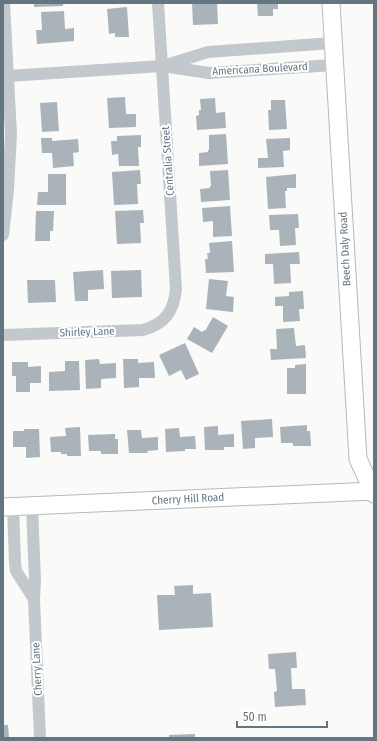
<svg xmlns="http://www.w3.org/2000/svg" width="377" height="741" font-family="'Fira Sans Condensed',sans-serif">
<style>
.building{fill:#aab3b9}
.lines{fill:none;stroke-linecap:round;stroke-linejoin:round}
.secondary-casing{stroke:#b3babf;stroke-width:19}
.street{stroke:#c3c8cc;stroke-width:12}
.secondary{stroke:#fff;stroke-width:17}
.labels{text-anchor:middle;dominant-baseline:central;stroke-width:4;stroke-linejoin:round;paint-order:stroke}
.street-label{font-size:11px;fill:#657683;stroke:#fff}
</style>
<rect width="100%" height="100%" fill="#fafaf8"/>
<path class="building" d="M34,3H63V6L34,7Z
M192,3H217L218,24L193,25Z
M257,3H278V9H273V16H258Z
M127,7L129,37H115V33L109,34L107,9Z
M64,11L65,29L74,28V41L37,44L36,30H42L41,12Z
M125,97L126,114H136V127L109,128L107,98Z
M215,98L216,113L225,112L226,128L197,130L196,116L199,115V110H201L200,99Z
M271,100H285L287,129L269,130L268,110H271Z
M57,102L59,131L42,132L40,103Z
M226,134L228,164L199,166V153L208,152V150H209V135Z
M141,135V147H138L139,166H119L118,154L112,155L111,141H117V136Z
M41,138H52V141L78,139L79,152L73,153L74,166L53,168L52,153H42Z
M290,138V150L283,151L284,167L258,168V158H268L266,139Z
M140,170L141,184H137L138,204L114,205L112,172Z
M228,170L230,200L201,202L200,189L210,188V186H211L210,171Z
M48,174H66V205H37L38,192H48Z
M296,174V188H287V191H285L286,208L268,209L266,177Z
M230,206L232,236L213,237V221L203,222L202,208Z
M143,210L144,223H140L141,243L117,244L115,211Z
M36,211H54L53,231H50V241H35Z
M298,214L299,228H295L296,245L280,246L279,230H270L269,215Z
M232,241L234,272L206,273L205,259H208L207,253H210L209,243Z
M299,252L300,264H290L291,283L274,284L273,264H265V254Z
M103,270L104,289L88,290V301H75L73,272Z
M141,270L142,297L112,298L111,271Z
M209,279L228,281L226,296L234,297L233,312L206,309Z
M27,280H55L56,302L28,303Z
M303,291L304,309H299L300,321L283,322V306H275V297L289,296V292Z
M213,317L228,326L212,353L187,339L194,327L202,332L204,330L205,331Z
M294,328L296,346L305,345L306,358L271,360L270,349H277L276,329Z
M185,343L199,374L186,380L181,370L169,376L159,355Z
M99,359L100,364L116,363V378L101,379V388L86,389L85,360Z
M123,359H138V363L154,362L155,378H139V387L124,388Z
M65,361H79L80,390L49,391V372L65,371Z
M12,362H28V367L41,366V383H30V392H16V376H12Z
M306,364V394H287V368H295V365Z
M272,419L273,437L255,438V448L243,449L241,421Z
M307,425V431H310L311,446H293V443H281L280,427Z
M218,426V435L234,434V447H224V450H205L204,427Z
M80,427L81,456H67V454H61V452H51L50,437L66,436L65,428Z
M179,428L180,437L195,436L196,449H185V451L166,452L165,429Z
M24,429H39L40,457L26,458V447H13V431H24Z
M127,430H141L142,438L158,437V450L147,451L148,453H129Z
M115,434V439H118V454H101V451H89L88,435Z
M193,585V594L211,593L213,627L159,630L157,595H175L174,586Z
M296,652L297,668H291L292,689H305L306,705L275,707L274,692L277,691L275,669H269L268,654Z
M3,725H8L9,738H3Z
M195,734V738H169V735Z"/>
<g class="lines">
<defs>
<path id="secondary" d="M331,3L358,459L374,494
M3,507L374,491"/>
</defs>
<use href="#secondary" class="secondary-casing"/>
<path class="street" d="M166,65L208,52L332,43
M8,76L162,66L209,73L334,65
M3,235L8,190L11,134L4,3
M3,335L143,330C165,324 174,311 176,289L158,3
M13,506L15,563L16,571L34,599
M32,506L35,580L34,599L40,738"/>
<use href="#secondary" class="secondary"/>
</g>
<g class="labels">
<g class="street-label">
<text transform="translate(260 69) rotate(-3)">Americana Boulevard</text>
<text transform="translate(168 161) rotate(-94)">Centralia Street</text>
<text transform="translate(345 249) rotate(-93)">Beech Daly Road</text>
<text transform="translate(87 332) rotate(-2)">Shirley Lane</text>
<text transform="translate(188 499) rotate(-3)">Cherry Hill Road</text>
<text transform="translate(37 669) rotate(-93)">Cherry Lane</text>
</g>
</g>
<rect width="377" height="741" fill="none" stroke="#657683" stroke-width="8"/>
<path d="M237 721v6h90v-6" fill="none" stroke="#657683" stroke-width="2"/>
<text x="243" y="721" font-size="12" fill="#657683" stroke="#ffffff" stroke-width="3" paint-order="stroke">50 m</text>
</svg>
